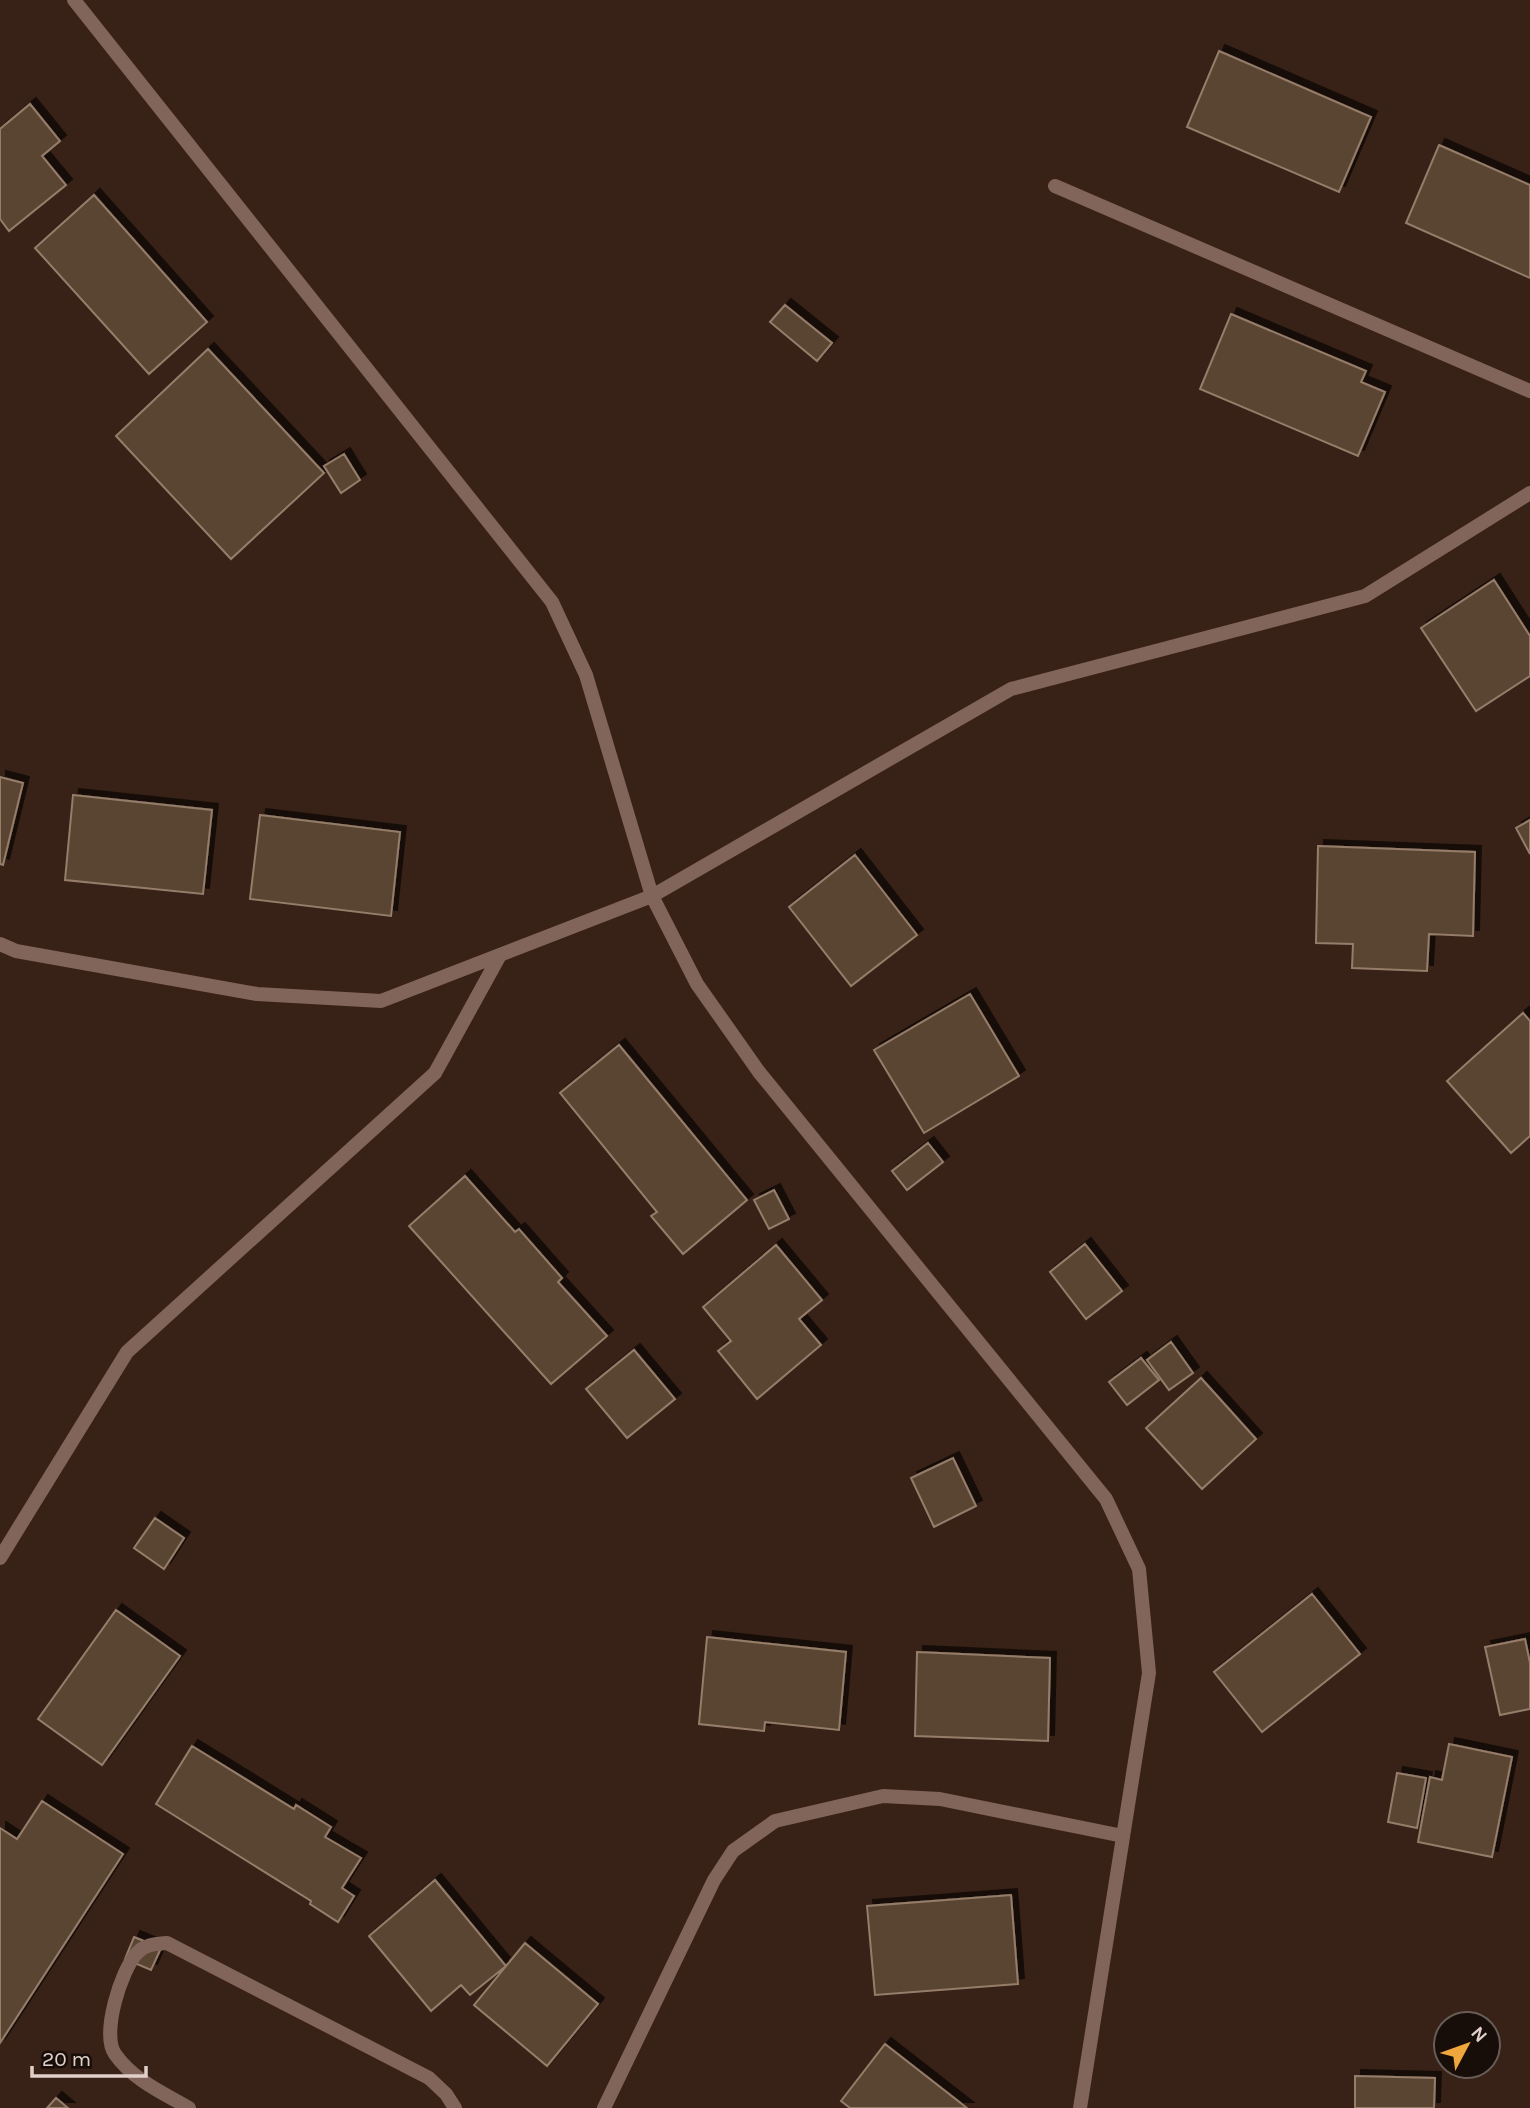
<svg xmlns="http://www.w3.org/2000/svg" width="1530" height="2108" font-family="Karla,sans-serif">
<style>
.building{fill:#5a4533;stroke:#957d6a;stroke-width:2;filter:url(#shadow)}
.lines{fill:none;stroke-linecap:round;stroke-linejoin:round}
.lane{stroke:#81645a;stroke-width:14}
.street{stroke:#81645a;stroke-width:14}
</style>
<defs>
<filter id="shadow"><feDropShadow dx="6" dy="-6" stdDeviation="0" flood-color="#0009"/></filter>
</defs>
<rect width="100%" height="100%" fill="#382116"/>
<path class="building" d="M1219,51L1371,117L1339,192L1187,127Z
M30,104L60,141L42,156L66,185L9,231L0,219V129Z
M1439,145L1530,185V278L1406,223Z
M94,195L207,322L149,374L35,248Z
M785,305L832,343L817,361L770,322Z
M1231,314L1366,371L1361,382L1385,392L1358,456L1200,389Z
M208,349L324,473L231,559L116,436Z
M344,454L360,480L341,493L324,466Z
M1494,580L1530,636V676L1476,711L1421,628Z
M0,777L23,783L3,865L0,864Z
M73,795L212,810L203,894L65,880Z
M260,815L400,832L391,916L250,899Z
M1530,820V854L1516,828Z
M1318,846L1475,852L1473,936L1429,934L1427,971L1352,968L1353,944L1316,943Z
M855,855L917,935L851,986L789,907Z
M970,994L1019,1076L924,1133L874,1050Z
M1523,1013L1530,1021V1136L1511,1153L1447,1081Z
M619,1045L747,1200L683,1254L651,1216L657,1212L560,1093Z
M928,1143L943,1162L907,1190L892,1171Z
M465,1176L515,1232L519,1229L562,1278L558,1282L607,1336L551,1384L409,1226Z
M774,1190L789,1219L769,1229L754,1200Z
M1085,1244L1122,1291L1086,1319L1050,1272Z
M776,1245L822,1300L799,1319L821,1345L757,1399L718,1351L731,1341L703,1307Z
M1171,1342L1193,1373L1169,1390L1147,1360Z
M634,1350L675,1399L627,1438L586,1389Z
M1141,1358L1159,1380L1127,1405L1109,1382Z
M1201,1378L1256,1439L1202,1489L1146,1428Z
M953,1458L976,1506L934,1527L911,1478Z
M155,1518L184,1538L164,1569L134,1548Z
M1312,1594L1360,1654L1262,1732L1214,1672Z
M116,1610L180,1656L102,1765L38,1719Z
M707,1637L846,1652L839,1730L765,1722L764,1731L699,1724Z
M1525,1639L1530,1663V1709L1500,1715L1485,1647Z
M917,1652L1050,1658L1048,1741L915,1736Z
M1449,1744L1512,1757L1492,1857L1418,1842L1430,1777L1442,1780Z
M192,1746L294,1809L296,1805L331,1827L325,1837L361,1858L342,1888L354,1896L338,1922L310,1904L311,1901L156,1804Z
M1397,1773L1426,1778L1417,1828L1388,1822Z
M42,1801L123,1854L0,2043V1828L17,1839Z
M435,1880L506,1966L470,1995L461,1985L431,2011L369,1936Z
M1011,1895L1018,1984L875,1995L867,1906Z
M134,1937L161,1948L151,1970L125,1959Z
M525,1943L598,2004L547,2066L474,2005Z
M885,2044L967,2108H850L841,2101Z
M1355,2076L1435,2078L1434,2108H1355Z
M56,2098L68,2108H47Z"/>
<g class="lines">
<path class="lane" d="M189,2108C163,2093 133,2080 115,2054C101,2034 121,1970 137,1953C145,1944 156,1944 167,1943L429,2078L446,2094L455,2108"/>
<path class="street" d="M74,0L552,602L586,675L652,896L697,984L759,1072L1106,1499L1139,1569L1149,1673L1080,2108
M1055,186L1530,391
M0,944L16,951L257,994L381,1001L652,896L1011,689L1365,596L1530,493
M0,1558L127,1352L435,1073L500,955
M604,2108L714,1880L733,1851L775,1821L883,1796L940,1799L1123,1836"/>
</g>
<g transform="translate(1467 2045) rotate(49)"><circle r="33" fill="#180e09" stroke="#685c56" stroke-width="2"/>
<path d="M0-5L12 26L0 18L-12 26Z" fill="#efa73d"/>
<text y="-10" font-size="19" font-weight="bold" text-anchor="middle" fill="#e0d0c9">N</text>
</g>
<path d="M32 2066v10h114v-10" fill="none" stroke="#e0d0c9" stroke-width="3.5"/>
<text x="42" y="2066" font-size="21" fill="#e0d0c9" stroke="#180e09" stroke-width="5" paint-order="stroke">20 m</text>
</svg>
